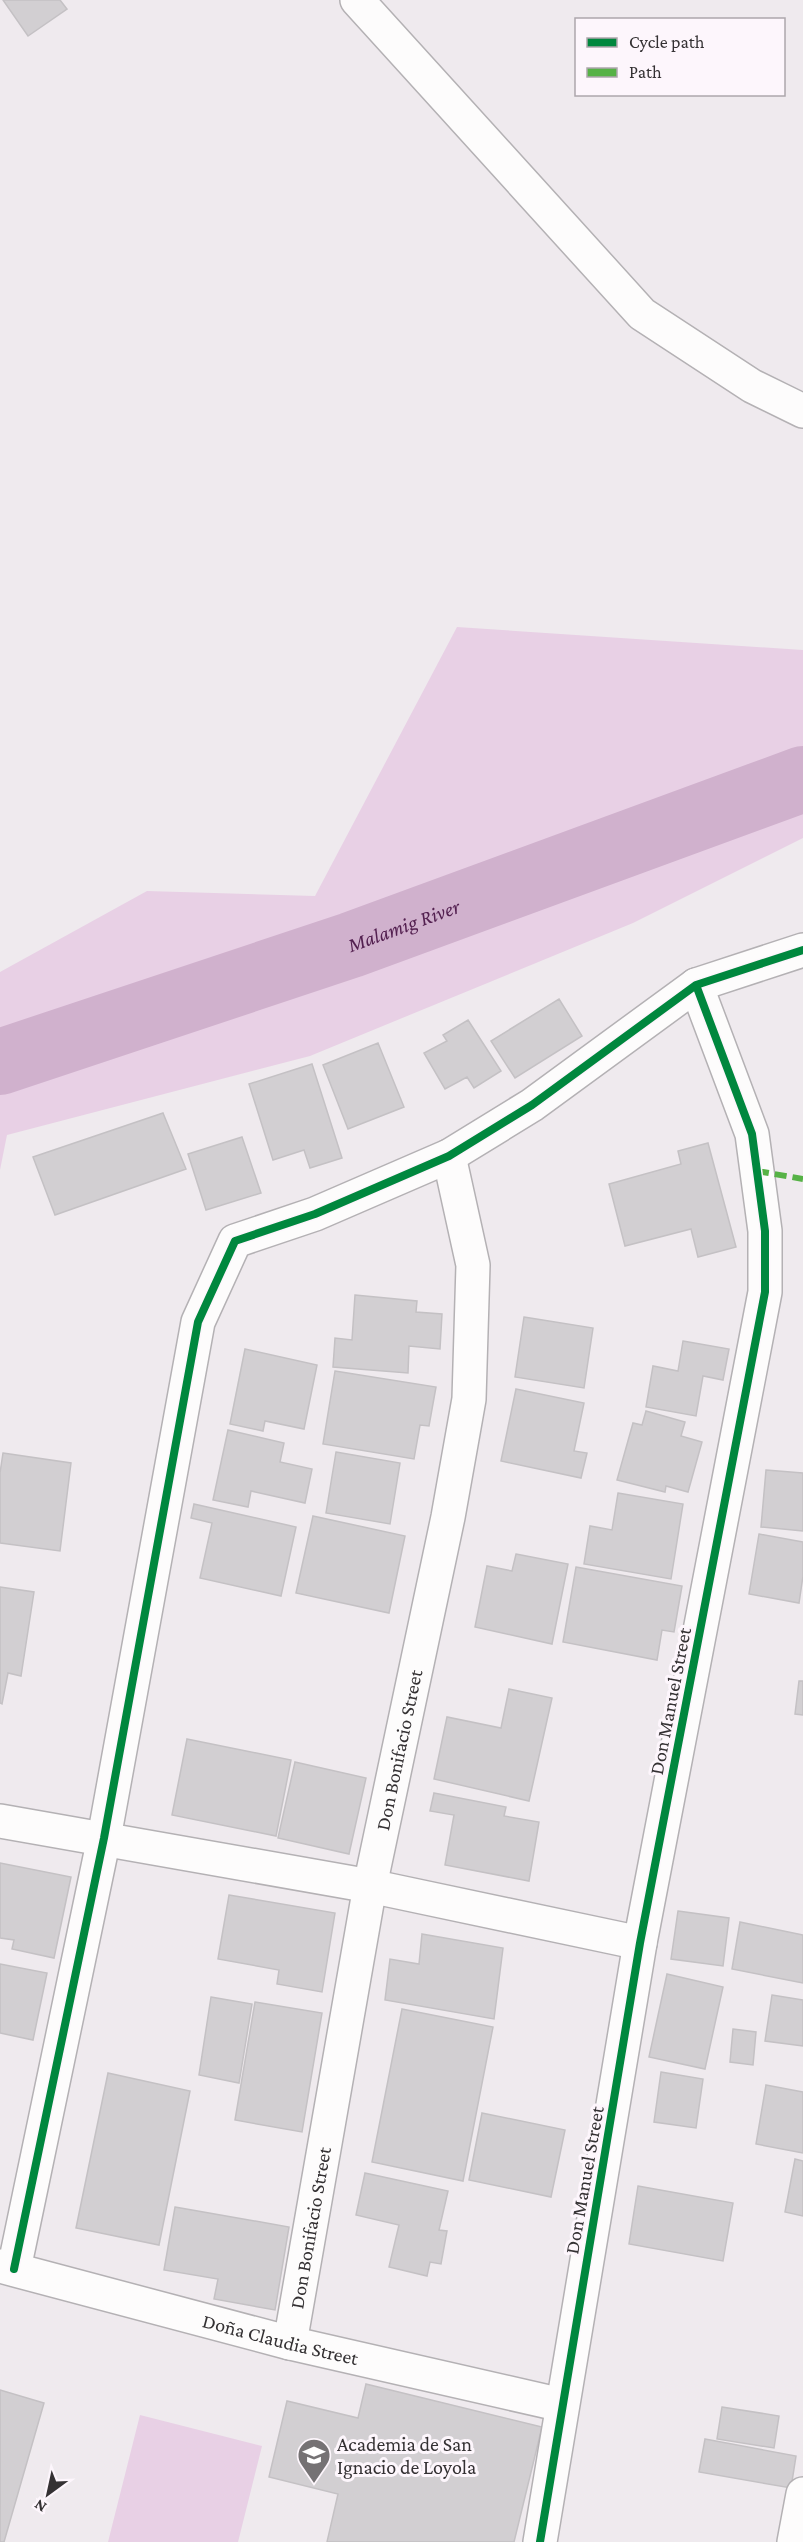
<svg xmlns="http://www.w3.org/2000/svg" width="803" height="2542" font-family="'Crimson Pro',serif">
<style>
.green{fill:#e8d0e5}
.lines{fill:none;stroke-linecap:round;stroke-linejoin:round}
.river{stroke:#d0b1cd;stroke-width:66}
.building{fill:#d2cfd2;stroke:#c4c1c4;stroke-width:1.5}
.street-casing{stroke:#b4b1b4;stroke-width:36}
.secondary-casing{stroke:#b4b1b4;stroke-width:36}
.street{stroke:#fdfcfc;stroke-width:33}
.secondary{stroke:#fdfcfc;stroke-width:33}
.quiet{stroke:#56b246;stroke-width:6;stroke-dasharray:12 6;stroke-linecap:butt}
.cycleway-casing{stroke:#fdf6fc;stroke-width:11}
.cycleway{stroke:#00873e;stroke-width:8}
.labels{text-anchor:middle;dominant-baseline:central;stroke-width:6;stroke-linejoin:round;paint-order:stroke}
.street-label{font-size:20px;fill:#343133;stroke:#fdf6fc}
.poi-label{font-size:20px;fill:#343133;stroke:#fdf6fc;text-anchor:start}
.water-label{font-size:21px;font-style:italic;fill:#532050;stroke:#fdf6fc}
</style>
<rect width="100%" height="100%" fill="#efeaee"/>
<path class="green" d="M457,627L803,650V838L633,923L310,1056L7,1135L0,1170V972L147,891L315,896Z
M140,2415L262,2446L238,2542H108Z"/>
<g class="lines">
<path class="river" id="s1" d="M0,1062L351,945L803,779"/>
</g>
<path class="building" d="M3,0H60L67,9L28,36Z
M559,999L582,1036L515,1078L491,1041Z
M468,1020L501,1071L474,1088L467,1077L445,1089L424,1053L447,1041L443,1035Z
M378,1043L404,1107L348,1129L323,1065Z
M312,1064L342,1158L310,1168L304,1150L273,1160L249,1084Z
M163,1113L186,1169L55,1215L33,1157Z
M242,1137L261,1193L206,1210L188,1154Z
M708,1143L736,1247L698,1257L691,1229L625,1246L609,1184L681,1164L678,1151Z
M355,1295L417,1301L416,1312L442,1314L440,1349L409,1346L408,1373L333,1367L335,1338L352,1340Z
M524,1317L593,1328L584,1388L515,1377Z
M683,1341L729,1349L723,1380L703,1376L696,1416L646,1407L653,1366L678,1371Z
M245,1349L317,1365L304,1429L265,1421L263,1431L230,1424Z
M335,1371L436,1387L429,1426L420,1425L414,1459L323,1444Z
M516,1389L584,1403L574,1451L587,1453L581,1478L501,1461Z
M646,1411L685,1422L681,1436L702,1442L688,1492L666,1486L665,1492L617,1480L633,1423L642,1425Z
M228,1430L284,1443L280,1462L312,1469L305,1503L251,1491L248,1507L213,1500Z
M336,1452L400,1463L390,1524L326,1513Z
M3,1453L71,1463L60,1551L0,1543V1473Z
M766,1470L803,1473V1531L761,1527Z
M618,1493L683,1504L671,1579L584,1564L590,1526L612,1530Z
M194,1504L296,1527L281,1596L200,1578L212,1523L191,1518Z
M313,1516L405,1536L389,1613L296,1593Z
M759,1534L803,1542V1576L799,1603L749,1594Z
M516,1554L568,1564L552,1644L475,1627L487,1566L512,1571Z
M576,1567L682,1586L674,1632L662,1630L657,1660L563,1642Z
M0,1587L34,1592L21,1676L8,1673L2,1704L0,1703Z
M799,1681H803V1715L795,1714Z
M509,1689L552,1698L529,1801L434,1779L447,1717L501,1728Z
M187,1739L291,1760L276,1836L172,1815Z
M295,1762L366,1778L349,1854L278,1838Z
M434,1793L506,1807L504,1816L539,1822L529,1881L445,1865L454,1815L430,1811Z
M0,1863L71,1877L54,1958L12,1949L14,1940L0,1938Z
M229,1895L335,1913L322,1992L277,1984L279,1970L218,1959Z
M678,1911L729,1918L723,1966L671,1959Z
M740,1922L803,1935V1983L732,1969Z
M422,1934L503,1948L494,2019L385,2000L390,1959L419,1964Z
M0,1964L47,1973L33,2040L0,2033Z
M667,1974L723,1987L705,2069L649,2057Z
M772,1995L803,2000V2046L765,2041Z
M211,1997L252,2004L239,2083L199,2075Z
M255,2002L322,2013L302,2132L235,2120Z
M402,2009L493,2027L463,2181L372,2162Z
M733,2029L756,2032L753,2065L730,2062Z
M661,2072L703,2079L696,2128L654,2122Z
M108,2073L190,2091L159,2245L76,2228Z
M766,2085L803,2092V2153L756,2144Z
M482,2113L565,2130L551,2197L469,2180Z
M795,2159L803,2161V2216L785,2212Z
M365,2173L448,2191L439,2230L447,2231L441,2264L430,2262L427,2276L389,2267L399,2225L356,2215Z
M638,2186L733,2203L723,2261L629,2244Z
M175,2207L289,2227L275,2310L214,2299L218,2279L164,2270Z
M366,2384L542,2427L514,2542H327L338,2494L269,2477L287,2401L358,2418Z
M0,2390L44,2403L4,2542H0Z
M722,2407L779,2416L774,2448L717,2439Z
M705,2439L796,2456L791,2488L699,2472Z"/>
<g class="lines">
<defs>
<g id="street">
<path d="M0,1821L370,1886L640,1943"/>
<path id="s2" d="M0,2266L290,2343L562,2405"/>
<path d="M14,2269L104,1838L198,1322L235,1241L315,1214L449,1156L532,1105L696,985L803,950"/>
<path id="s3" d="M290,2343L370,1886L448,1517L469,1399L473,1265L449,1156"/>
<path d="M540,2542L640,1943L765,1292V1231L752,1134L696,985"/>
<path d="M794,2542L803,2494"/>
</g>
<path id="secondary" d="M357,0L642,314L752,386L803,411"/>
</defs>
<use href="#street" class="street-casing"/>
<use href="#secondary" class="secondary-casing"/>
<use href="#street" class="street"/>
<use href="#secondary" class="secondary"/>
<path class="quiet" d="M757,1171L803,1179"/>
<defs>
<path id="cycleway" d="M14,2269L104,1838L198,1322L235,1241L315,1214L449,1156L532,1105L696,985L803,950
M540,2542L640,1943L765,1292V1231L752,1134L696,985"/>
</defs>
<use href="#cycleway" class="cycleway-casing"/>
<use href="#cycleway" class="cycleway"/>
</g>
<defs>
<symbol id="school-pin" viewBox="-11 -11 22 30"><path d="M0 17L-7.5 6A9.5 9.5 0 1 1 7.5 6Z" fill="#757274" stroke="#fdf6fc"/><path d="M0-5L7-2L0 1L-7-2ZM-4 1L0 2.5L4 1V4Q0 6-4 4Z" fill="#fff"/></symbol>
</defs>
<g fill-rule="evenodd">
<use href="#school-pin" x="295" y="2436" width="38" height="52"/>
</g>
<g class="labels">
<g class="street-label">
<text transform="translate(670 1701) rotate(-79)">Don Manuel Street</text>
<text stroke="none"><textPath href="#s3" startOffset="603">Don Bonifacio Street</textPath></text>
<text transform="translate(584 2180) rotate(-80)">Don Manuel Street</text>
<text stroke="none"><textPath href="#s3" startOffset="117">Don Bonifacio Street</textPath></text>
<text stroke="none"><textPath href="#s2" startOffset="290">Doña Claudia Street</textPath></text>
</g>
<g class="poi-label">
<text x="337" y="2444">Academia de San<tspan x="337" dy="23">Ignacio de Loyola</tspan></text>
</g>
<g class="water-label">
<text stroke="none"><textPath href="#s1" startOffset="426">Malamig River</textPath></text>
</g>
</g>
<rect x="575" y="18" width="210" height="78" fill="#fdf6fc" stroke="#ada7ac" stroke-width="1.5"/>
<rect x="587" y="38" width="30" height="9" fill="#00873e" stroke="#ada7ac" stroke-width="1.5"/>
<text x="629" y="48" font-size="18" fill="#343133">Cycle path</text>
<rect x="587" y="68" width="30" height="9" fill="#56b246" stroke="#ada7ac" stroke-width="1.5"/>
<text x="629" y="78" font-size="18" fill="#343133">Path</text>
<g transform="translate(48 2494) rotate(213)" stroke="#fdf6fc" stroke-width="4.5" paint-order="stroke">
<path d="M0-4.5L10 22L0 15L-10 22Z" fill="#343133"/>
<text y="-9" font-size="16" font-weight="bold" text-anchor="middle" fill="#343133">N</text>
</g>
</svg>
